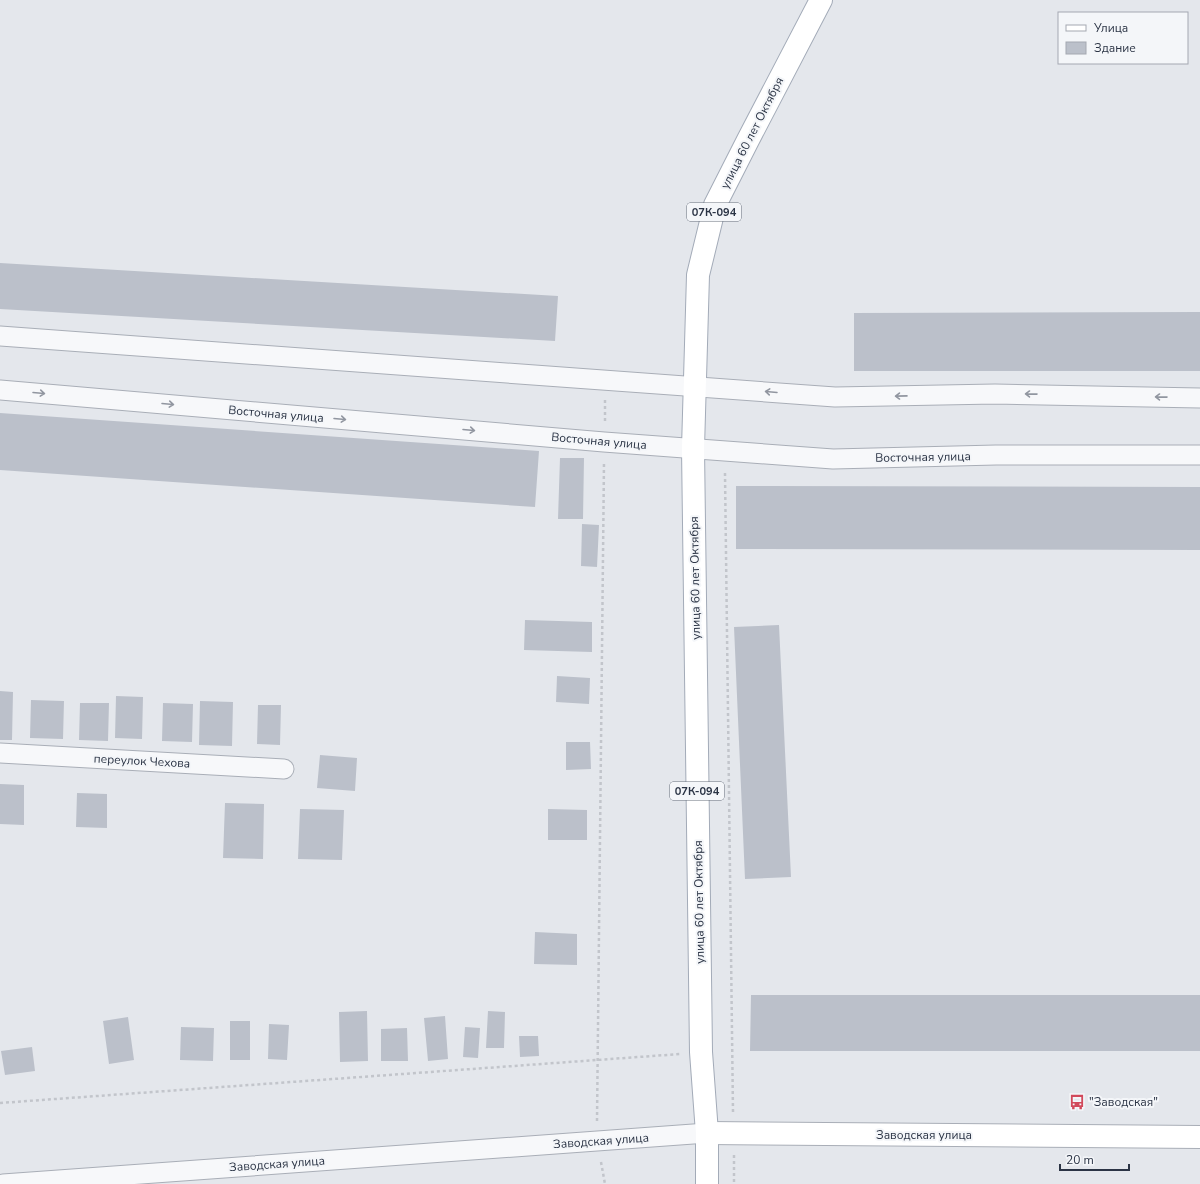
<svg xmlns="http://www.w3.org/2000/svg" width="1200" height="1184" font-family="'Nunito Sans',sans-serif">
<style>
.building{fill:#bbc0ca}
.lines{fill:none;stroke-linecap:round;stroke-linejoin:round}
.street-casing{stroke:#a9aeb7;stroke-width:21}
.secondary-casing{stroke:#a9aeb7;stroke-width:24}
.primary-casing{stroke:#a3abb8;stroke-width:24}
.path{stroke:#c2c5cb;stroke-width:2.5;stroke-dasharray:3 3;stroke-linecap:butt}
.street{stroke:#f7f8fa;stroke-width:19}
.secondary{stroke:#fff;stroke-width:22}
.primary{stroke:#fff;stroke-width:22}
.oneway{stroke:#9196a0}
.labels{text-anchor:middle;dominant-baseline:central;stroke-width:4;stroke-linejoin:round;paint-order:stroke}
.shield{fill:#f4f6f9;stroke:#676e7b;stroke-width:1}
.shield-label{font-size:11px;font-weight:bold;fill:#2b3445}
.street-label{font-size:12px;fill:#2b3445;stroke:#f4f6f9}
.poi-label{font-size:12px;fill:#2b3445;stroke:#f4f6f9;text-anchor:start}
</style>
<rect width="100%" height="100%" fill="#e4e7ec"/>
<path class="building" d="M0,263L558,296L555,341L0,309Z
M1200,312V371H854V313Z
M0,413L539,451L535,507L0,470Z
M560,458H584L583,519H558Z
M736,486L1200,487V550L736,549Z
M582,524L599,525L597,567L581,566Z
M525,620L592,622V652L524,650Z
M779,625L791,877L745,879L734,627Z
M557,676L590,678L589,704L556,702Z
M0,691L13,692L12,740H0Z
M116,696L143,697L142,739L115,738Z
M31,700L64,701L63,739L30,738Z
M200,701L233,702L232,746L199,745Z
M80,703H109L108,741L79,740Z
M163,703L193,704L192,742L162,741Z
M258,705H281L280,745L257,744Z
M566,742H590L591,769L566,770Z
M320,755L357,758L355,791L317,788Z
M0,784L24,785V825L0,824Z
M77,793L107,794V828L76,827Z
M225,803L264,804L263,859L223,858Z
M300,809L344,810L342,860L298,859Z
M548,809L587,810V840H548Z
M535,932L577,934V965L534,964Z
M751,995H1200V1051H750Z
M367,1011L368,1061L340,1062L339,1012Z
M488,1011L505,1012L504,1048H486Z
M445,1016L448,1059L428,1061L424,1018Z
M128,1017L134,1060L109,1064L103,1021Z
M230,1021H250V1060H230Z
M269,1024L289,1025L287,1060L268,1059Z
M181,1027L214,1028L213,1061L180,1060Z
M465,1027L480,1028L478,1058L463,1057Z
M407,1028L408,1061H381V1029Z
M519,1036H538L539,1056L520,1057Z
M32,1047L35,1071L5,1075L1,1051Z"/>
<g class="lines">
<defs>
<path id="street" d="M0,336L835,397L995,394L1200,398
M0,390L604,442L833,459L996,455H1200
M0,753L284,769
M3,1184L707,1133"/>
<path id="secondary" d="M707,1133L1200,1137"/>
<path id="primary" d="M707,1184V1133L701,1052L693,448L698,275L715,205L748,140L821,0"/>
</defs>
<use href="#street" class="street-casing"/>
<use href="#secondary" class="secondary-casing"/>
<use href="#primary" class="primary-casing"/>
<path class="path" d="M605,421V400
M725,473L733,1112
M0,1103L680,1054
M597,1121L604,462
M734,1155V1184
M601,1162L605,1184"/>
<use href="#street" class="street"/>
<use href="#secondary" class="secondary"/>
<use href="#primary" class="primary"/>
</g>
<defs><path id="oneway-shaft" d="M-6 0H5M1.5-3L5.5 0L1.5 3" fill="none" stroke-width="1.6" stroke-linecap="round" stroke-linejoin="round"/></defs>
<g class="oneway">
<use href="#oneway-shaft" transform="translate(771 392) rotate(-175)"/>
<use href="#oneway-shaft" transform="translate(39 393) rotate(5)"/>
<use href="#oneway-shaft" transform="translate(1031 394) rotate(-179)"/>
<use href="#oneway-shaft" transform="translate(901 396) rotate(179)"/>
<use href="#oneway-shaft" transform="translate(1161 397) rotate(-179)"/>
<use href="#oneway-shaft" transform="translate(168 404) rotate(5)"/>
<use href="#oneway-shaft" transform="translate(340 419) rotate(5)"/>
<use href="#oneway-shaft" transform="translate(469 430) rotate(5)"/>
</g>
<defs>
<symbol id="bus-bare" viewBox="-9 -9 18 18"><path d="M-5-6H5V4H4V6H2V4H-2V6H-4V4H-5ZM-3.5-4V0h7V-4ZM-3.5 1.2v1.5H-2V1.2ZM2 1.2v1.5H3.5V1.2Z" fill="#d1495b" stroke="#f4f6f9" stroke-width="2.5" paint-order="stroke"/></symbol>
</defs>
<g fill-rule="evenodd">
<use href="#bus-bare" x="1066" y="1091" width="22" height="22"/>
</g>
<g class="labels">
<g class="shield">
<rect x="687" y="203" width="54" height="18" rx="3"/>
<rect x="670" y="782" width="54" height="18" rx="3"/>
</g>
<g class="shield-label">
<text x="714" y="212">07К-094</text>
<text x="697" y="791">07К-094</text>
</g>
<g class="street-label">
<text transform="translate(752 133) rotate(-63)">улица 60 лет Октября</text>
<text transform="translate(276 414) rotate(5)">Восточная улица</text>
<text transform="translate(599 441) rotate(5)">Восточная улица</text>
<text transform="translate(923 457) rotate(-1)">Восточная улица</text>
<text transform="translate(695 578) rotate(-91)">улица 60 лет Октября</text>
<text transform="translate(142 761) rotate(3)">переулок Чехова</text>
<text transform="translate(699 902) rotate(-91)">улица 60 лет Октября</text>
<text x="924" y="1135">Заводская улица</text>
<text transform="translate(601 1141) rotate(-4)">Заводская улица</text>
<text transform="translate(277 1164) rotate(-4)">Заводская улица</text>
</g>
<g class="poi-label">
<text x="1089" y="1102">"Заводская"</text>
</g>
</g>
<rect x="1058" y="12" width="130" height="52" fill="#f4f6f9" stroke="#a4a8b1"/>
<rect x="1066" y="25" width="20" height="6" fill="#ffffff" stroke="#a4a8b1"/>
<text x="1094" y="32" font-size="12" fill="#2b3445">Улица</text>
<rect x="1066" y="42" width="20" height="12" fill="#bbc0ca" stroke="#a4a8b1"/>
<text x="1094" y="52" font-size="12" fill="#2b3445">Здание</text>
<path d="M1060 1164v6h69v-6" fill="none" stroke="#2b3445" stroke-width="2"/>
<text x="1066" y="1164" font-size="12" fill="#2b3445" stroke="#f4f6f9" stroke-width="3" paint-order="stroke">20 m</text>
</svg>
